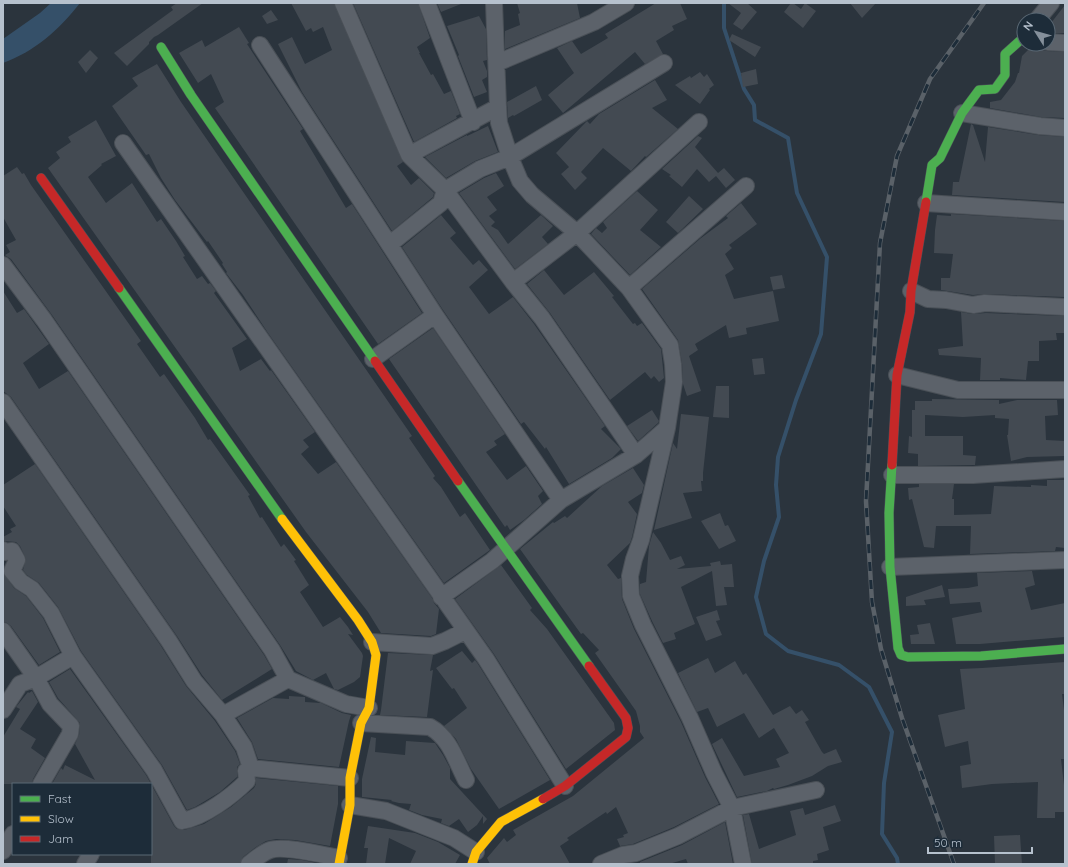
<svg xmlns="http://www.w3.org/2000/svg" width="1068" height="867" font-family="Quicksand,sans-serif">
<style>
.water{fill:#355069}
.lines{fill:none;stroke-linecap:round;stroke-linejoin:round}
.stream{stroke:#355069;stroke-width:4}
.building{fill:#434a52}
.street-casing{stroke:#4a5057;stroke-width:18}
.fast-casing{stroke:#4a5057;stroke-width:10}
.slow-casing{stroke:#4a5057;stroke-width:10}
.jam-casing{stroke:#4a5057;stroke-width:10}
.street{stroke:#5c626a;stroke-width:16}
.fast{stroke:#4caf50;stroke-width:9}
.slow{stroke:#ffc107;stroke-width:9}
.jam{stroke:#c62828;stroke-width:9}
.rail-casing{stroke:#5a6168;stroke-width:4.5}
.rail{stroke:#1d2c39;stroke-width:3;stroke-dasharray:9;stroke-linecap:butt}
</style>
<rect width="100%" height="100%" fill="#2b343d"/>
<path class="water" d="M51,3H80C60,29 34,52 3,63V39L40,13Z"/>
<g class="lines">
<path class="stream" d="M724,3V28L744,89L754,105L755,120L788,138L797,193L827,257L821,334L796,400L778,457L776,485L779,517L764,561L756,597L766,634L788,651L839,665L869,687L892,732L884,783L882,834L897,858L898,864"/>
</g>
<path class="building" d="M177,3H203L158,35L154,37L149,42V44L127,66L114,53L173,10L171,7Z
M291,3H334L403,162L397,166L411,185L419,178L434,193L433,197L392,231L302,92L278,44L292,37L305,64L332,50L323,27L313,32L311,28L306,31Z
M353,3H418L430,38L417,47L420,53H419L431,75L433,74L444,94L451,91L460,114L456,116L457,118L414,142Z
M437,3H461V4L441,12Z
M517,3H577L580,18L505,49V31L520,25L518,14L520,13Z
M656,3H680L687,19L672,26L674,30L656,41L663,54L645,64L635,52L563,113L548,95L574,73L557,48L572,41L581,54L608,38L605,34Z
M728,3H747L757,12L742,30L733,24L741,13Z
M791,3H793L801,9L805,3L816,11L803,28L784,12Z
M850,3H876L862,18Z
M1065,5V33H1049L1048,32L1054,25L1051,23Z
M271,10L278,20L267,24L262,16Z
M479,16L486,29L487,60L483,61L487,71V77L482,80L487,92L474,97L458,56L459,55L447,26Z
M239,27L249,43L247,44L303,129L300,131L346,208L352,204L422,313L378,344L215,108L224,102L211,74L198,83L179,53L202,40L205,47Z
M732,34L761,47L755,57L729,40Z
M1031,47L1047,51L1065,52V118L1041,117L990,108V102L1001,100L1015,82L1018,73H1019L1022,56Z
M90,50L98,58L86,73L78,62Z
M157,64L181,102L412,436L409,438L435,476L433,478L441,487L460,517L465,513L490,550L444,583L268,333L243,295L226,273L227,272L222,264L223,263L208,241L207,242L175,200L161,178L149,154L146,155L112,106L138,86L132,78Z
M756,69L758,84L743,87L741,73Z
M700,72L704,77L707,74L714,85L709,89L710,90L700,104L675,85L690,76L691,78Z
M655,80L667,100L652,108L678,129L646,157L645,156L631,171L603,148L581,172L587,178L575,190L561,174L569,167L556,153L587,121L590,124L599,114Z
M536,86L542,100L514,116L513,115L508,118L507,102Z
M96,120L116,156L101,164L102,165L88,177L106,203L132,183L157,222L161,219L176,241L185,256L183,257L197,279L202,276L208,284L210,283L216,291L214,293L247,339L232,348L240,371L261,359L270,371L271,370L315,432L303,440L309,447L301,454L318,474L336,462L432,598L434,603L439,609L436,634L431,636L381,633L368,612L306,532L48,168L60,158L56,152L71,142L68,137Z
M971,124L973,125L985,162L988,127L1038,135L1065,137V202L952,195L953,182H959Z
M488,126L498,152L475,161L446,178L425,157L467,135V136Z
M698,136L702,138L695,147L718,173L724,168L735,180L726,188L716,176L709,182L697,169L682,187L669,176L671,175L662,169Z
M17,167L22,174L24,173L31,185L141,341L137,344L160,377L164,374L195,418L208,440L210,439L250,495L248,496L260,518L262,517L281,547L284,544L296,560L294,561L309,585L300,592L323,627L340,617L348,627L353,635L348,634L362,653L363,656L360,677L354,682L338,690L334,689L326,673L313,680L296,671L280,645L52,315L11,259L6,256L5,255L10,252L6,245L16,240L3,217V176Z
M496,173L504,186L487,197L497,210L489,216L495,222L491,226L498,230L508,244L541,215L553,226L542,237L548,244L515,269L459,193L484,178Z
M637,191L658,210L640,230L661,247L630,275L591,234L596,228L602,233L607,228L603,222Z
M689,196L703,209L678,233L666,222Z
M741,203L757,224L729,245L732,248L725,254L734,269L725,275L734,299L773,291L779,321L746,328L747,334L729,338L726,325L695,344L698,350L689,356L701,391L687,396L683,384L682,363L678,340L642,289L701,238L728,218L726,216Z
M951,214L1065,221V297L985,294L973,295L941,290V278H950L953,254L934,253L935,230L937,215L951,216Z
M441,215L456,233L450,238L473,265L479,260L488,270L469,287L489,314L513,297L534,324L605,426L601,429L621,449L612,458L569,484L546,447L545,449L524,422L521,424L443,310L402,247Z
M544,270L564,295L594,272L614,296L612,297L633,324L635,323L637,326L642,323L661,349L664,378L659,382L654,376L651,379L645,372L610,400L550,313L527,284Z
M782,275L785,288L773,290L770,277Z
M3,291L17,313L24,309L49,344L23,363L39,389L68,371L264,655L272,669L222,700L202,675L177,636L11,397L3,391Z
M961,312L972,314L986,313L1064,316L1065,333H1056L1057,340L1039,341V361H1028L1026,380L1000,378V380H980L981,358L939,355L938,349L963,346Z
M433,328L505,434L494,441L497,445L486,452L507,480L526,466L543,491L538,496L542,504L524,520L510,530L507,525L505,527L389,359Z
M763,358L765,374L754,375L752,359Z
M716,386H729V418L713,417Z
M932,399L999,400V404L1017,400H1057L1058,415L1045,416L1046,440L1065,441V456L1027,457L1011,461L1007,435H1008L1009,419L995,418V415L963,417L925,415V436H963V455L976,456L975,465L918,466V454L908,453L909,436L912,437V410H915V401H932Z
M652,410L659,421L658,423L638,441L627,426Z
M681,414L709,417L703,473V481H701L702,491L683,493L692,518L654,530L673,443L677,449Z
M35,464L161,646L186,686L215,721L235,751L240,764L237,767V777L220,792L195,807L187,810L162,765L81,651L58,607L39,583L27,575L23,570L26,559L20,546L16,542L3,541V537L12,532L10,529L16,526L3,506V485Z
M633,468L644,485L642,493L628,502L637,514L632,537L630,543L607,565L618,579L621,578L622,599L634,629L681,722L705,777L719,804L674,827L633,844L620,846L617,839L624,837L623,835L628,833L616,807L607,814L606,812L567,838L569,840L560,846L570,864H490L487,858L504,838L507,842L516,835L513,830L573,796L644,738L640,732V726L636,711L595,653L599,650L583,633L581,634L520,549L553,522L554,523L565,516L567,518L602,486Z
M1047,480H1065V548L1056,547L1055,551L970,554L971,526H936L934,548L924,547L912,499L909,500L908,488L919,487V484H954L952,499H954V515L991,514L994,486L1031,487V485L1047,486Z
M720,513L725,526L728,525L736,541L719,549L701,521Z
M653,532L661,543L670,560L681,556L685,565L677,569L711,566L710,563L720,561L721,565L732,564L734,587H724L727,605L716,606L712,571L681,587L695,624L674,633L676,639L663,643L652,621L640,594V584L646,582L649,546Z
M501,565L532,608L530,610L547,629L614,723L615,730L566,769L494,654L455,599Z
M1032,571L1035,585L1025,588L1031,610L1065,603V637L980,644H956L952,618L982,612L980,602L950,604L948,589L968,588L978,586L977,573Z
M3,573L14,588L26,596L43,618L60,652L39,665L11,626L7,623L3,622Z
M942,585L945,597L924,600L926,605L906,606V597Z
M717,610L720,620L716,621L722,635L706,641L696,617Z
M930,623L935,644H911L910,635L919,634L917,625Z
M462,651L472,663L475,660L478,664L550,780L499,809L471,769L456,739L444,726L467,708L454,688L452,689L436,668Z
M388,653L433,655L430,671L433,670L427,717L380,715L381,710Z
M708,658L715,673L735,661L743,675L746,673L773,715L790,706L796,714L802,710L809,720L805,722L822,752L824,754L836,749L842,762L828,766L812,776L788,785L774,789L773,788L767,791L737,797L712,744L722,738L744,776L780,767L776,759L789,753L774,728L759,738L744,713L717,727L708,708L697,712L678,673Z
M1065,662V694H1062L1065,718V759H1061L1064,785V812H1055V818H1037L1038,782L992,784L962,788L960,766L971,764L968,741L945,747L938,715L965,709L960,669L982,668Z
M70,669L146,775L151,784H52L61,768L63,770L65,765L95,780L75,744L79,735L80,723L58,698L49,682Z
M32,691L38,702L20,729L36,739L31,748L45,758L33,779L32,784H3V737L20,709L16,707L28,692L29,693Z
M289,696L305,697V702L321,703L342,713L351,715L349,721L339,767L258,759L252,742L237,718L273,698L289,699Z
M371,737L376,738L375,752L405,755L406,741L435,743L443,755L450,768V779L487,819L483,824V816L477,825L468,832L459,819L449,826L441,823L442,819L422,815L409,810L411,804L399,803L391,801L392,800L362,797V779Z
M256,778L338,786V804L330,846L295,840L276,839L266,841L256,847L243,857L240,864H151V784L174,826L177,829L184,830L204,824L231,807L254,788L256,784Z
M835,805L841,821L823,827L829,850L817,854L818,860L813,861V864H752L743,815L749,814L759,849L796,835L790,811L803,808L805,815Z
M725,822L733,864H688L686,859L669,864H640V862L682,845Z
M368,826L415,833L438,842L460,855L455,864H410L416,851L389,838L385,864H366L368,848H364Z
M1020,835L1022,864H995L994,836Z
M288,859L302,860L321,864H287Z"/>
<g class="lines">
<defs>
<path id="street" d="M343,3L409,155L445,190L513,282L542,318L636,455
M427,3L473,122
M1037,20L1051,3
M1048,42L1065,43
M260,45L435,315L561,500
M497,63L594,22L626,3
M962,113L1040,126L1065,128
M123,143L486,659L565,786
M409,155L498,107
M926,203L1065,212
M390,244L441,203L445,190L480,169L510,157L664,63
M3,265L44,320L272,650L288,679L346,704L369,708
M513,282L577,233L699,122
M629,288L746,186
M911,291L928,299L946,300L973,305L985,303L1065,307
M373,359L435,315
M897,375L958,390H1065
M3,402L169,641L194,681L223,715L244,747L251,768
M667,428L641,540L634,559L630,576L631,596L643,625L690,718L714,773L732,808L743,864
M892,475H973L1065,469
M3,550L4,552L12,551L17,560L12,571L21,582L32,589L51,613L73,656L154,770L182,821C204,817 231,797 247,781L246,771L251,768L350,778
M890,567L1065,560
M441,597L492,561L561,500L636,455L667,428L674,382L673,364L670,345L629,288L577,233L532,195L520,181L510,157L499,123L498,107L494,3
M3,631L36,678L50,704L71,726L70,734L41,784
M372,642L432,646L445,641L465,631
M3,710L20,684L36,678L73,656
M223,715L288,679
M361,723L430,727C450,738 456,761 466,780
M350,805L386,811L454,838L476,852
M3,851L13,834
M85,864L91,854
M249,864C255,859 262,853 270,850C284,845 323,855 339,858
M601,864L623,855L636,853L678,836L732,808L816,790"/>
<path id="fast" d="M161,47L191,95L375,361
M926,202L932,165L940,158L962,113L979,90L995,89L1005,75V54L1024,37
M119,288L282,519
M892,465L889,513L890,567L898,648L901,655L908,657L981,656L1065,649
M458,481L589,666"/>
<path id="slow" d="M282,519L358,620L372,642L376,655L369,708L361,723L350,778V805L339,864
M472,864L476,852L501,822L543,799"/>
<path id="jam" d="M41,178L119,288
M375,361L458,481
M892,465L897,375L910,312L911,291L926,202
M543,799L565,786L626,737L628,728L626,718L589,666"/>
</defs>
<use href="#street" class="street-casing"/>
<use href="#fast" class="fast-casing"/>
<use href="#slow" class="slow-casing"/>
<use href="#jam" class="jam-casing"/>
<use href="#street" class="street"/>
<use href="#fast" class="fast"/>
<use href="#slow" class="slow"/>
<use href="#jam" class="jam"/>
<defs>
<path id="rail" d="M954,864L902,718L881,649L872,602L866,501L880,243L897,156L930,79L984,3"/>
</defs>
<use href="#rail" class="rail-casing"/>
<use href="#rail" class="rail"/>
</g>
<rect width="1068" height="867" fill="none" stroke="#b6c1cd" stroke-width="8"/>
<rect x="12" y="783" width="140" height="72" fill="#1d2c39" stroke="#5a6874"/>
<rect x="20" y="796" width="20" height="6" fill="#4caf50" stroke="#5a6874"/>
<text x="48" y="803" font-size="12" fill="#b6c1cd">Fast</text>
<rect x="20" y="816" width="20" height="6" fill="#ffc107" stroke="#5a6874"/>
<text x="48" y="823" font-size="12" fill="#b6c1cd">Slow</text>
<rect x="20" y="836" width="20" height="6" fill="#c62828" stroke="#5a6874"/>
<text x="48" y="843" font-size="12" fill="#b6c1cd">Jam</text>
<g transform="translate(1036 32) rotate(307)"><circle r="19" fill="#1d2c39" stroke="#5a6874"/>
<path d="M0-3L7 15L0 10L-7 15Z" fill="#85909b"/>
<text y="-6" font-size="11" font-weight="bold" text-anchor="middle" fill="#b6c1cd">N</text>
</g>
<path d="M928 847v6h104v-6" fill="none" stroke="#b6c1cd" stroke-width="2"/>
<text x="934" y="847" font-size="12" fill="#b6c1cd" stroke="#1d2c39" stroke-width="3" paint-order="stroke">50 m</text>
</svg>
